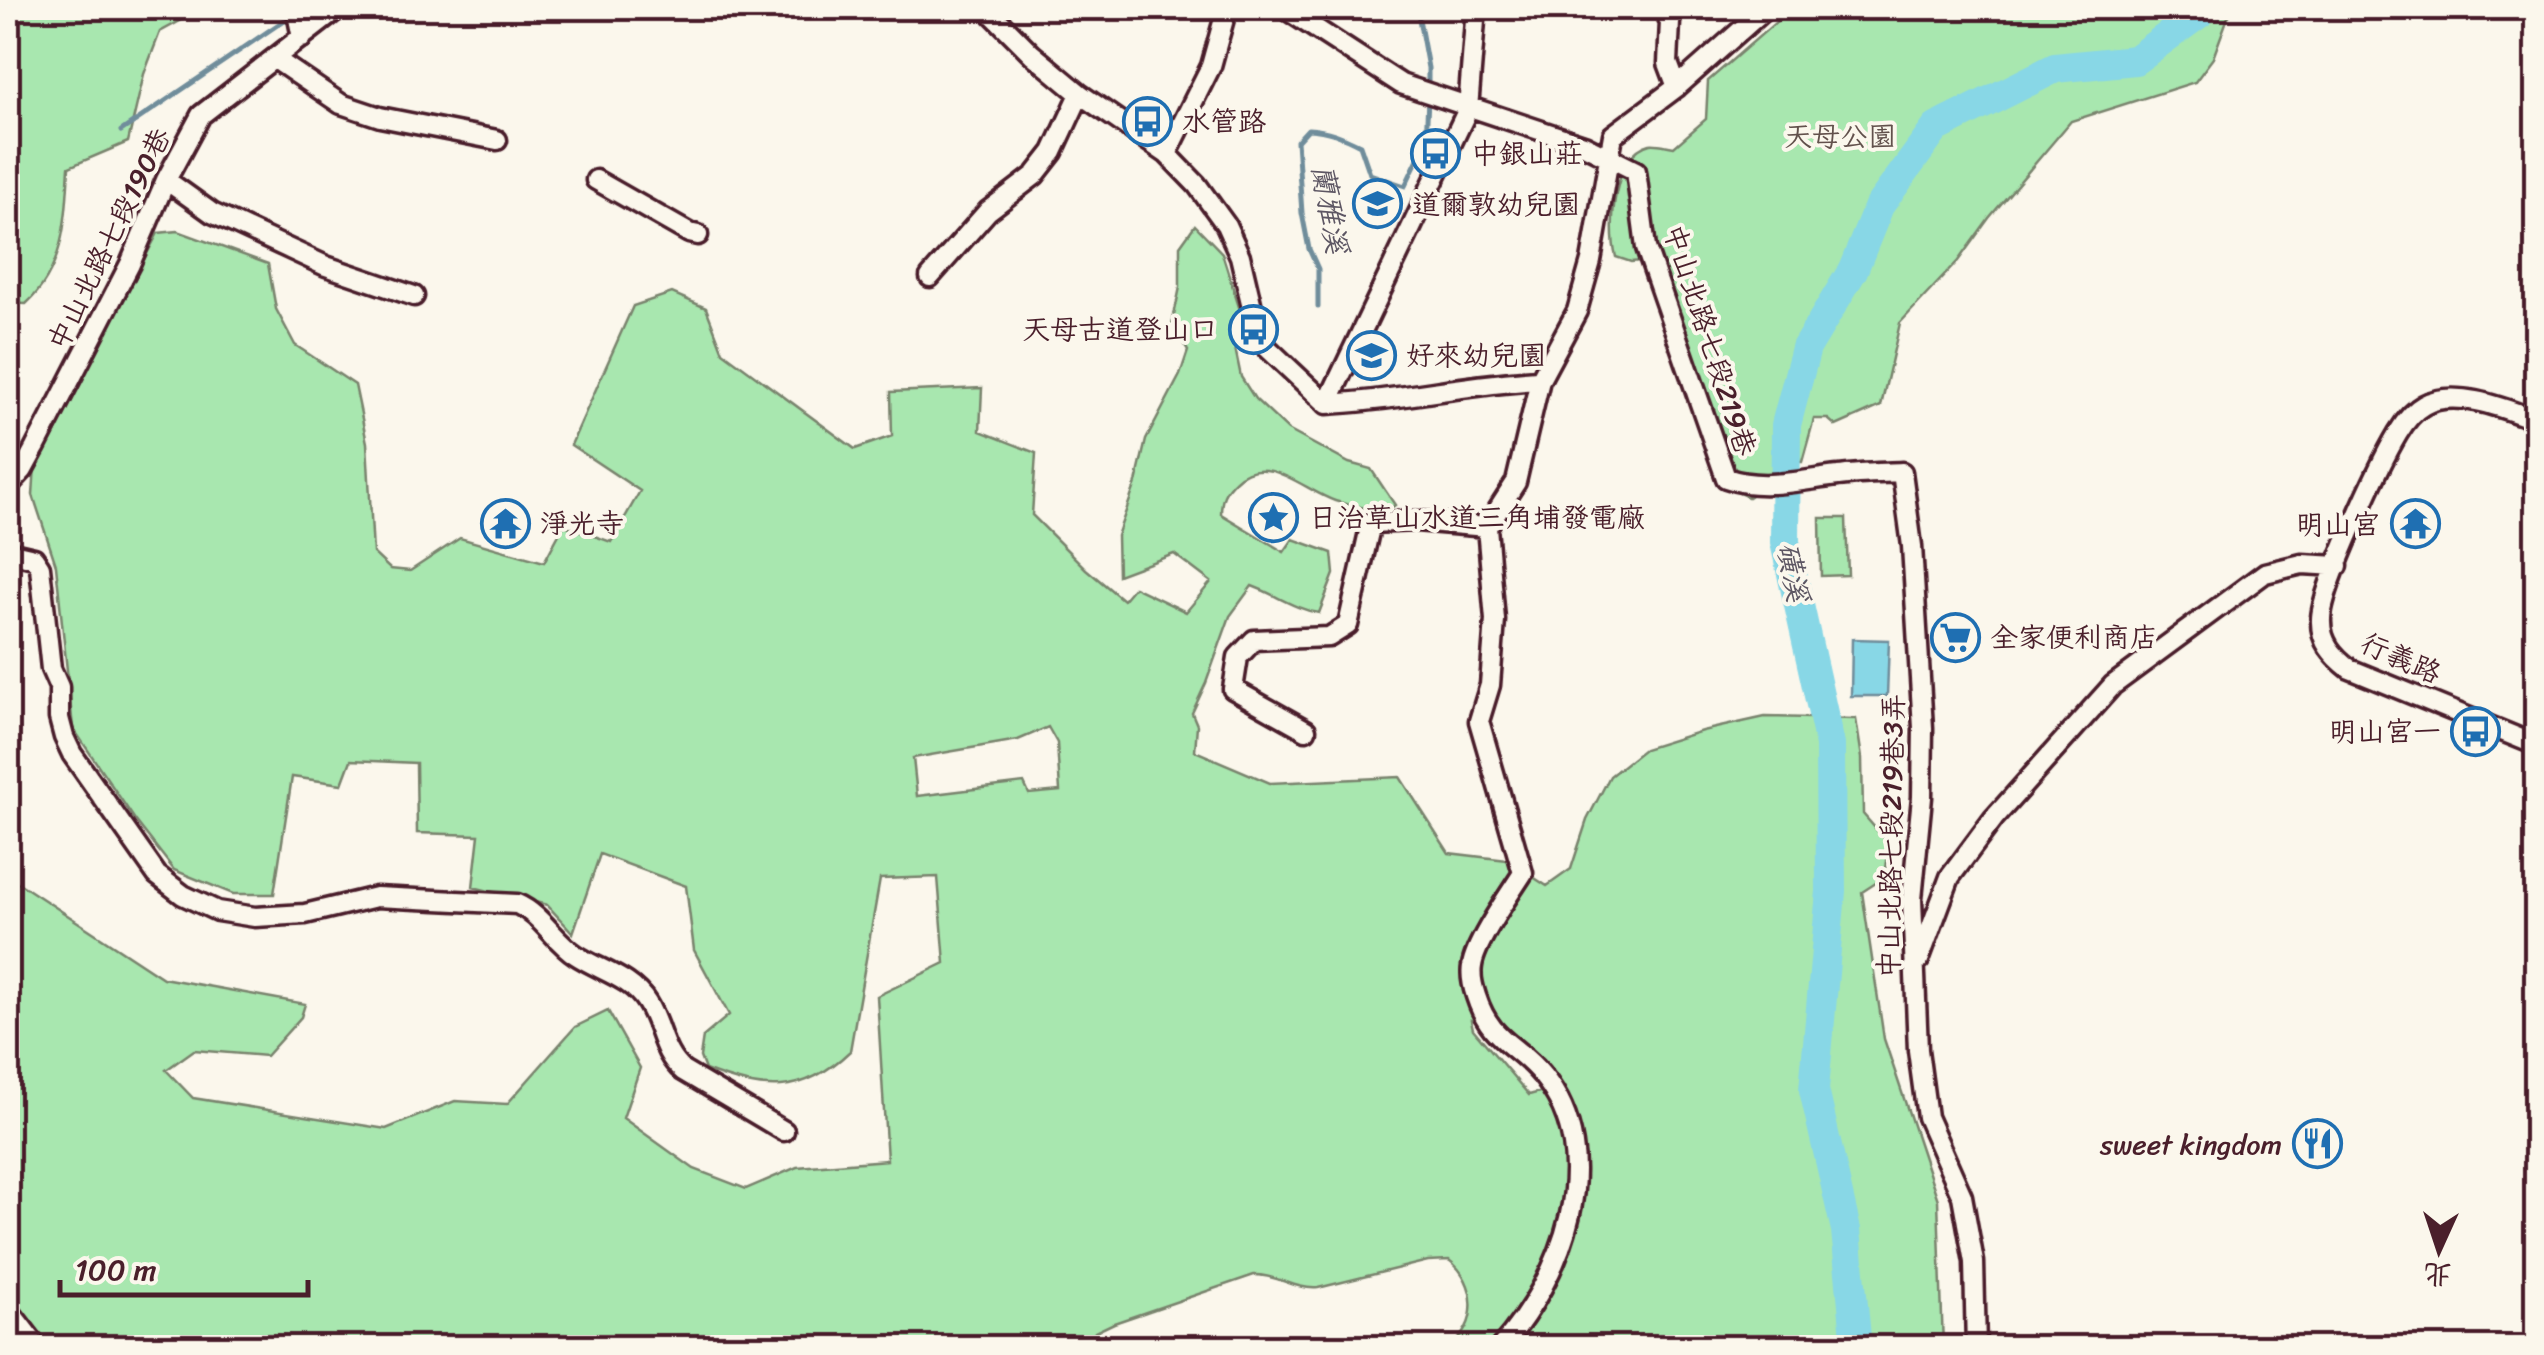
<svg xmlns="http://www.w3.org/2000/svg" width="2544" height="1355" font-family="Sriracha,'LXGW WenKai TC',sans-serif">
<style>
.green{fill:#a8e7af;stroke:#79836d;stroke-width:2.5;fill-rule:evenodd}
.water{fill:#88d7e6;stroke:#6f8d9b;stroke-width:2.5}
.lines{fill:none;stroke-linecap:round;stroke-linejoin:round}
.stream{stroke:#6f8d9b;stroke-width:5}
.river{stroke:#88d7e6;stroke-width:30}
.minor-casing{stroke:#4a1f2b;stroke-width:25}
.minor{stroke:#fbf7ec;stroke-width:18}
.labels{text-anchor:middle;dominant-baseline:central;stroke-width:8;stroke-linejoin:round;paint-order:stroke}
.poi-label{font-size:28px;fill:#4a1f2b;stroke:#fbf7ec;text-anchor:start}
.park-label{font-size:28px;fill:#62514c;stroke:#fbf7ec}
.street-label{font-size:28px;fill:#4a1f2b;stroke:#fbf7ec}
.water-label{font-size:30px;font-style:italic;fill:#5d5663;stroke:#fbf7ec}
</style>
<rect width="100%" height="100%" fill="#fbf7ec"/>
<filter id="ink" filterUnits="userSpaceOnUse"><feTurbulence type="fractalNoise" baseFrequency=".01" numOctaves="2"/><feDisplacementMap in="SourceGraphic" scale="20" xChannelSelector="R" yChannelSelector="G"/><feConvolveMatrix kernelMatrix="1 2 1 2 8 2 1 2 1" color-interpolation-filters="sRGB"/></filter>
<g filter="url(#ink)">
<path class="green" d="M8,8H204L160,32L144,74L128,142L69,167C66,217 65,269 26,304L8,303Z
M1792,8H2235L2228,17L2213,58L2195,82L2071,121L1989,218L1958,261L1900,323L1881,406L1836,426L1828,419H1814L1802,462H1779L1766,486L1748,497L1724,486L1650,260L1631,262L1616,257C1608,227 1613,153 1650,144C1657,143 1667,146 1674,147L1706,119L1708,81Z
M1195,225L1222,253L1240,310L1234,343L1241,377L1255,399L1288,430L1349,463L1371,469L1395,505L1389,510C1371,509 1353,507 1335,501C1305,491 1266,451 1236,480C1224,491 1221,499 1221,514L1284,552L1293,539L1332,553L1334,574L1319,613C1294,609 1275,594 1252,586L1230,616L1206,683L1192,713L1197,725L1195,751L1270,783L1400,777L1449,853L1507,860L1547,886L1571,869L1587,820L1610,776L1644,749L1702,731L1765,717L1856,719L1862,758L1863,814L1889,844L1885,877L1862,892L1884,1039L1938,1200L1943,1347H1448C1481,1327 1477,1281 1449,1260L1428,1261L1318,1288C1295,1290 1276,1274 1254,1275L1114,1323L1095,1332L1085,1348H50L8,1293V876L163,978L305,1004L301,1017L266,1056L194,1050L166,1070L193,1098L386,1129L455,1101L507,1104L575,1027L608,1011L640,1068L623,1118L694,1169L746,1189L797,1167L887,1160L877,996L945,963L938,877L880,879L850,1051C802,1097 763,1092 705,1070L700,1057L703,1037L729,1015L694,950L686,886L600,854L573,933L547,905L473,887L479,835L417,833L416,763L351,760L342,784L292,777L274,894H233L174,870L135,820L73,728L56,565L33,495L35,465L158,233L178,231L268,264L276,309L295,345L355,385L367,443L373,553L390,569L410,571L460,538L544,562L564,525L611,542L640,491L571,445L633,306L672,293L706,308L723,352L855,449L892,436L891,392L982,388L980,431L1036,453L1032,515L1086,569L1123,600L1134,587L1186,612L1211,582L1174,554L1118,575L1117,536L1136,483L1146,440L1180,375L1188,351L1172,325L1180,287V246ZM1048,727L1057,743L1060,791L1029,794L1024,783L917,796L913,758L1018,740ZM1471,1020L1495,1022L1524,1048L1540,1092L1529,1095L1473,1029Z
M1820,518H1846L1848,575L1821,576Z"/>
<path class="water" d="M1852,639L1889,640L1887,696H1851Z"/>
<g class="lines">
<path class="stream" d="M1417,8L1428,68V87
M121,131L292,15
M1318,307V269L1309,249L1302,213L1297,141L1308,129C1328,130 1342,136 1360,145L1370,174L1405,186L1426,142L1428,98"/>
<path class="river" d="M1857,1348L1846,1230L1814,1090L1831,891L1830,745L1785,542L1786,425L1806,348L1853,270L1879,206L1936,128L2055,68L2135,60L2201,12L2203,8"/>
<defs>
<path id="minor" d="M296,8L302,38
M986,8L1032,54L1080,94L1167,154L1197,185L1226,225L1240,256L1260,341L1327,404
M1284,8L1401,84L1584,145L1636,171L1646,248L1726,478C1762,491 1802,480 1838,476C1859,473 1881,473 1902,472L1912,546L1923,728L1922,797L1912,899L1918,1050L1927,1117L1962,1196L1974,1262L1976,1348
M1663,8L1670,22L1668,63L1677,87
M275,59L341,104L380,117L497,140
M1167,154L1211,66L1227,8
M166,180L212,213L326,266L414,296
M596,180L689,233L698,235
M930,277L988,211L1035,175L1053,152L1080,94
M1327,404L1468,109L1476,8
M1327,404C1399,401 1468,383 1540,380
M2536,420C2506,409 2455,388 2424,405C2413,411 2404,423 2398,433C2380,463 2321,589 2321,619C2320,642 2333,656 2350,669L2536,745
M8,486L23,470L35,448L130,264L166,180L201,115L339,8
M8,552L34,558L40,567L51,669L59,687V718L64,737L72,754L157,875L183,895L217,911L255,917L305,914L376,897L517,904C542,915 554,941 576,955C600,971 631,977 647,1003C662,1027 661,1052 683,1071L784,1131
M1306,730L1233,689L1238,657L1254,640L1329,637L1348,625L1371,523L1416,521L1487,527
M1919,960L1950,877L1994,818L2113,685L2265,573L2302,564L2338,566
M8,1309L38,1348
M1500,1348C1562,1278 1609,1158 1543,1076C1517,1043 1491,1043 1476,996C1473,987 1470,977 1472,966C1475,943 1509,895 1523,873L1479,721L1490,685L1495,620L1487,527L1516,482L1540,380L1577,311L1591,261L1613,135L1677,87L1766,8"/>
</defs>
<use href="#minor" class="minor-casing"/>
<use href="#minor" class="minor"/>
</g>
</g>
<defs>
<symbol id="bus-ring" viewBox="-11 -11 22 22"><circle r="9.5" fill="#fbf7ec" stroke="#1f6fb2" stroke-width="1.5"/><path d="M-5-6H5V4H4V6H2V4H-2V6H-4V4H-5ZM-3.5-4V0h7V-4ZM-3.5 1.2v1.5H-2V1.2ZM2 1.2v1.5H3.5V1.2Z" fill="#1f6fb2"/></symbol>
<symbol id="school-ring" viewBox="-11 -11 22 22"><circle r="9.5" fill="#fbf7ec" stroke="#1f6fb2" stroke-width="1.5"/><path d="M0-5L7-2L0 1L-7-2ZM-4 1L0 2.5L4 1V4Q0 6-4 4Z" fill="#1f6fb2"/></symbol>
<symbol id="sight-ring" viewBox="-11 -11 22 22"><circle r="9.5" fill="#fbf7ec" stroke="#1f6fb2" stroke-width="1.5"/><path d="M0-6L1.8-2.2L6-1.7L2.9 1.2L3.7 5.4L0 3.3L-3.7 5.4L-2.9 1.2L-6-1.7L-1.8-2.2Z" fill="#1f6fb2"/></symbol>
<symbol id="temple-ring" viewBox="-11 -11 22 22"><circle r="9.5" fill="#fbf7ec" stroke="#1f6fb2" stroke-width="1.5"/><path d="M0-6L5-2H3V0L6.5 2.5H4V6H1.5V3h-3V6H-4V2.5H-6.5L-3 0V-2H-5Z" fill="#1f6fb2"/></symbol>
<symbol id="supermarket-ring" viewBox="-11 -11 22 22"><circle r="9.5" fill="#fbf7ec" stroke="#1f6fb2" stroke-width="1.5"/><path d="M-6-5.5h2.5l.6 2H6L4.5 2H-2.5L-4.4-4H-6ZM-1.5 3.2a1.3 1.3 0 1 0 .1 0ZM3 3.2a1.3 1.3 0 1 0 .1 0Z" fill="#1f6fb2"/></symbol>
<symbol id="restaurant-ring" viewBox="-11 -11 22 22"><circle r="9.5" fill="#fbf7ec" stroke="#1f6fb2" stroke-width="1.5"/><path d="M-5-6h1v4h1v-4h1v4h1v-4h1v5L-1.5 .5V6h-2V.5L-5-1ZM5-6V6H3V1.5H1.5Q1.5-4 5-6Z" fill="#1f6fb2"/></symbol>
</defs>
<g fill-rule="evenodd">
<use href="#bus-ring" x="1120" y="94" width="55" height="55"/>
<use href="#bus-ring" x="1408" y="126" width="55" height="55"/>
<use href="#school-ring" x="1350" y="176" width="55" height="55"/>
<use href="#bus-ring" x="1226" y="302" width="55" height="55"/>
<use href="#school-ring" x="1344" y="328" width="55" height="55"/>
<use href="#sight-ring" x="1246" y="490" width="55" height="55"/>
<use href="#temple-ring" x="478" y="496" width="55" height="55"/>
<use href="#temple-ring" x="2388" y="496" width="55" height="55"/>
<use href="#supermarket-ring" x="1928" y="610" width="55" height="55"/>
<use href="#bus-ring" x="2448" y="704" width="55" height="55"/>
<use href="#restaurant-ring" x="2290" y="1116" width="55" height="55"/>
</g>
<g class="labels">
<g class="poi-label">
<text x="1182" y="121">水管路</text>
<text x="1471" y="153">中銀山莊</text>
<text x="1412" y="204">道爾敦幼兒園</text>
<text x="1218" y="329" text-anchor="end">天母古道登山口</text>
<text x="1406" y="355">好來幼兒園</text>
<text x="1309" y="517">日治草山水道三角埔發電廠</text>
<text x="540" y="523">淨光寺</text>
<text x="2380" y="524" text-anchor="end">明山宮</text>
<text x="1990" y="637">全家便利商店</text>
<text x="2441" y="731" text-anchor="end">明山宮一</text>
<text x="2282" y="1144" text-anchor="end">sweet kingdom</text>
</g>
<g class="park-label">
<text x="1840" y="136">天母公園</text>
</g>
<g class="street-label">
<text transform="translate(109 239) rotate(-64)">中山北路七段190巷</text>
<text transform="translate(1710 340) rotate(72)">中山北路七段219巷</text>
<text transform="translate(2401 658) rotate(24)">行義路</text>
<text transform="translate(1891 836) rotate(-89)">中山北路七段219巷3弄</text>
</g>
<g class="water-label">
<text transform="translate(1330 209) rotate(80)">蘭雅溪</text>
<text transform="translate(1793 572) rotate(79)">磺溪</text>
</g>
</g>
<rect width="2544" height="1355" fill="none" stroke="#fbf7ec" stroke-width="40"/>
<rect x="20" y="20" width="2504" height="1315" fill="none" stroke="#4a1f2b" stroke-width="4" filter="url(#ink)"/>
<g transform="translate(2439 1250) rotate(183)" stroke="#fbf7ec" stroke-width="8" paint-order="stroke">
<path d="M0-8L18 38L0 25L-18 38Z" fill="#4a1f2b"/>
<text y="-15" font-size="28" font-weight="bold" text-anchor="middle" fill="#4a1f2b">北</text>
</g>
<path d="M60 1280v15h248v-15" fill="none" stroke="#4a1f2b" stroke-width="5"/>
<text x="75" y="1280" font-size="30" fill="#4a1f2b" stroke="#fbf7ec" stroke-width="8" paint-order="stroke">100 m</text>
</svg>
